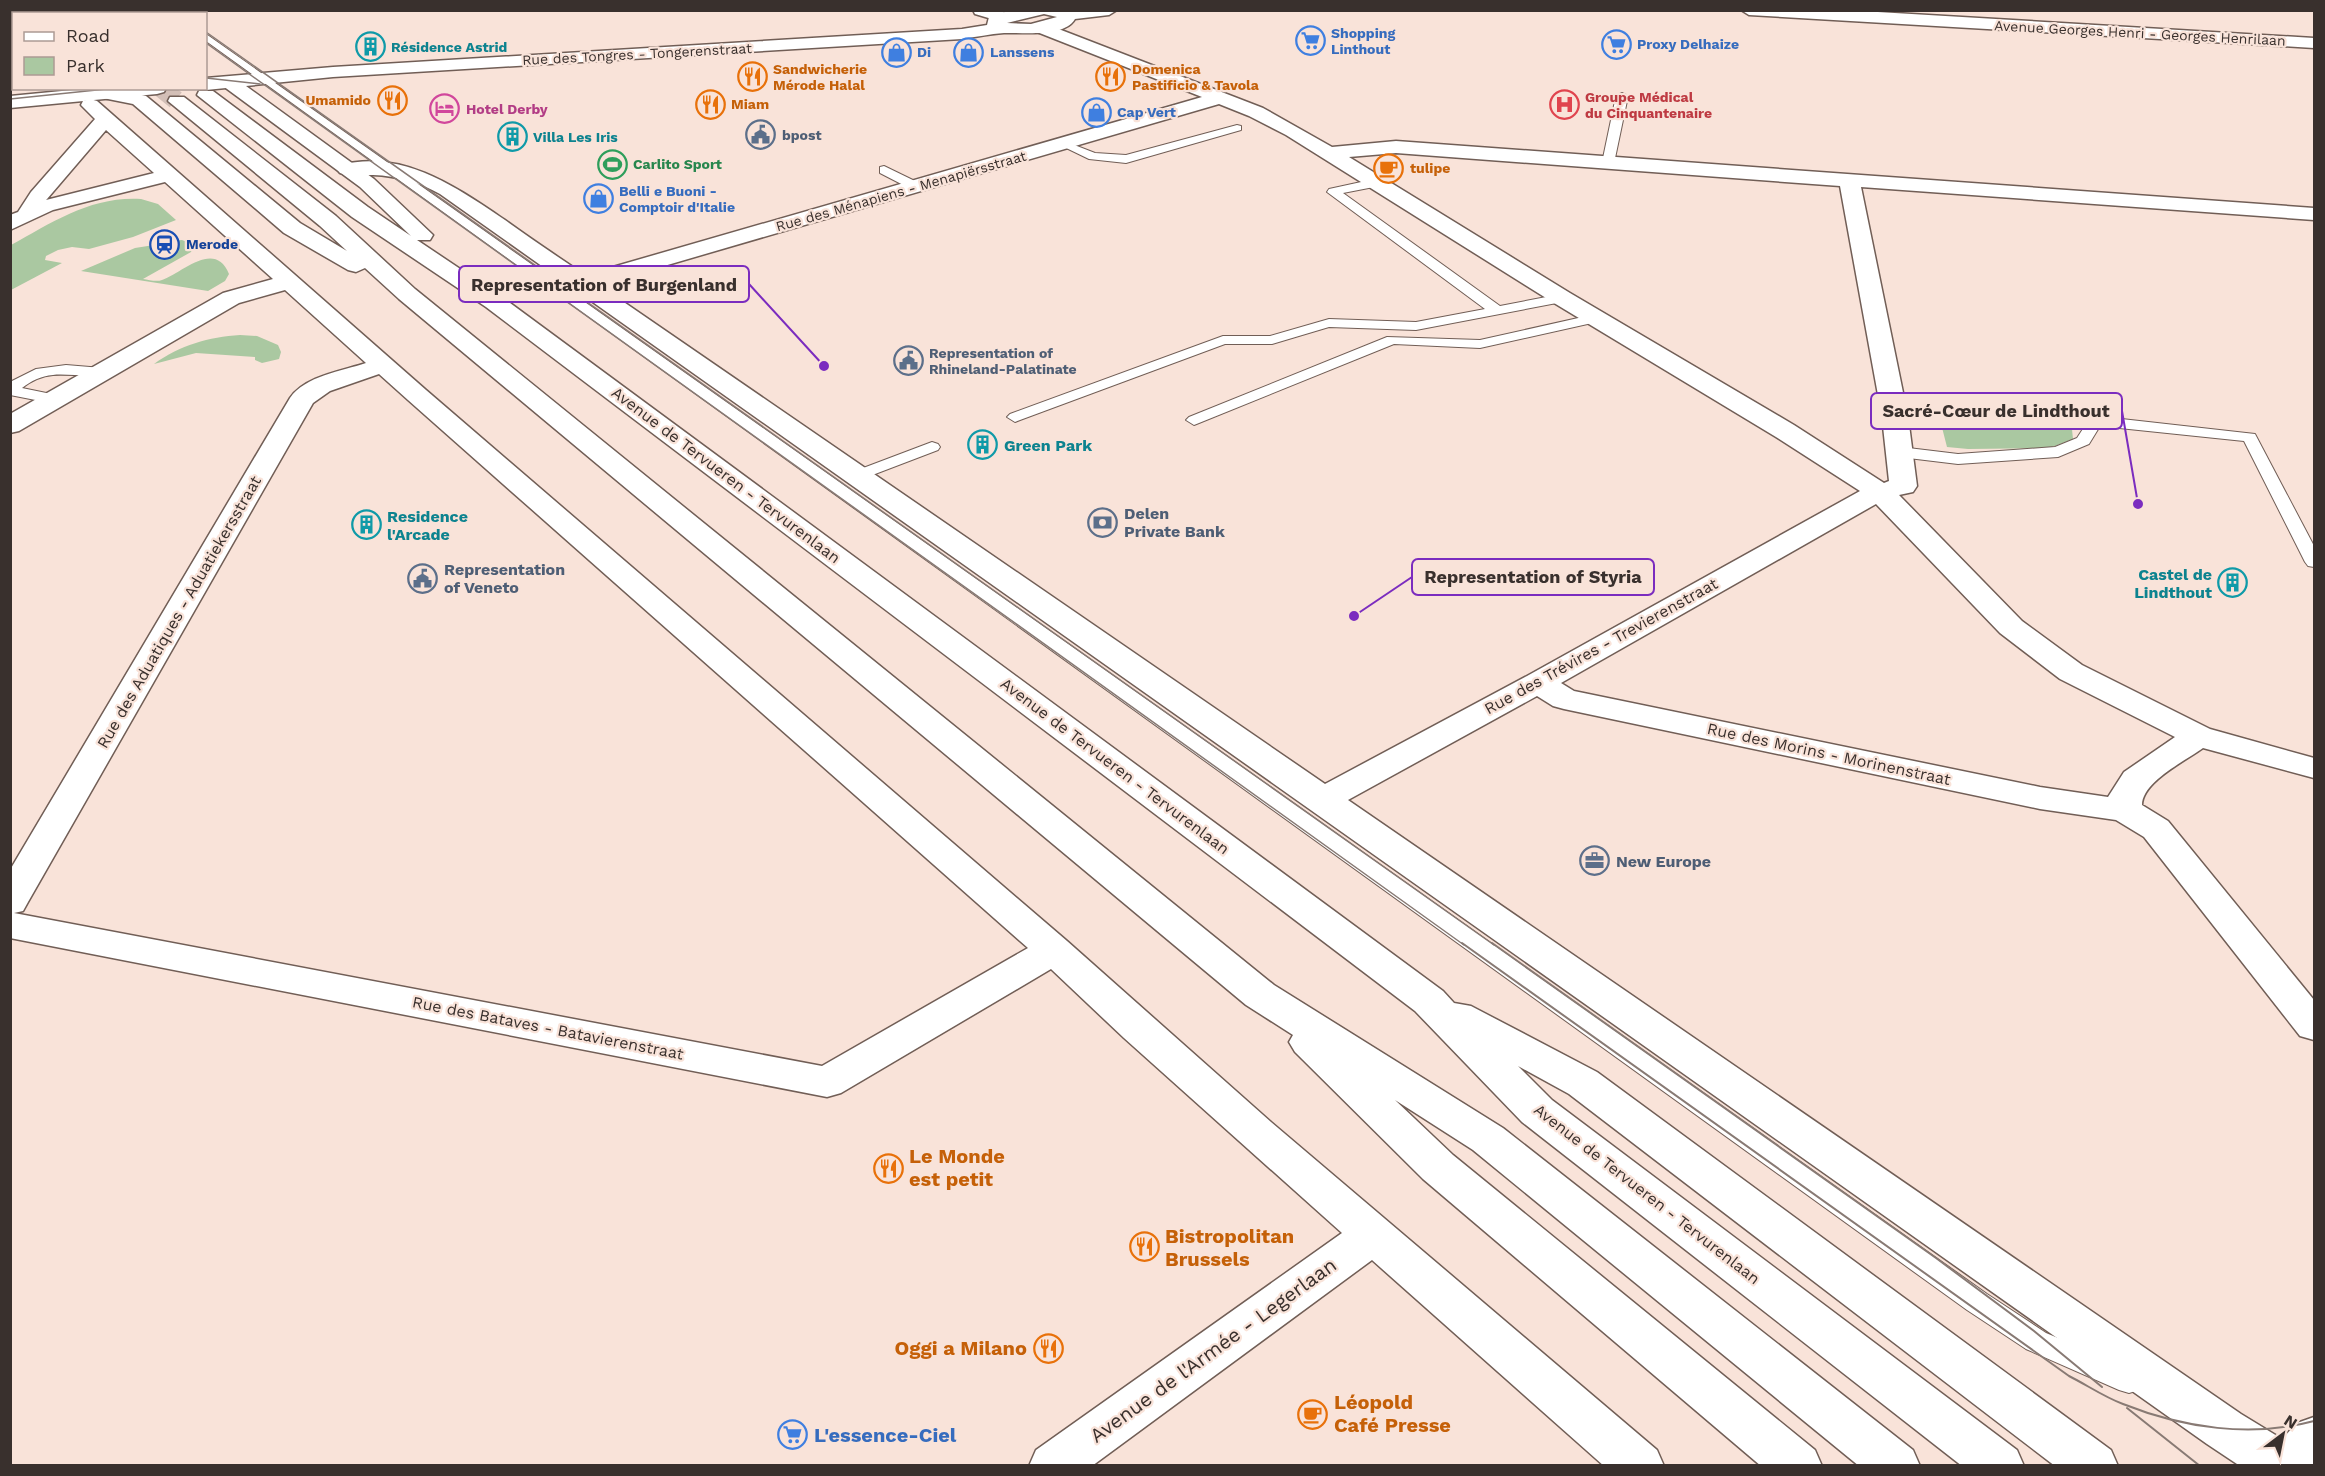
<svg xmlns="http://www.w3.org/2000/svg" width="2325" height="1476" font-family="'Work Sans',sans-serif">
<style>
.green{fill:#aac8a1}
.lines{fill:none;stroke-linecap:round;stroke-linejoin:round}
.trunk-tunnel{stroke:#d3bfb7;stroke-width:19;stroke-dasharray:19 10;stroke-linecap:butt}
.service-casing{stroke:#715e56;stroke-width:2}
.minor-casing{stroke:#715e56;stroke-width:3}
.tertiary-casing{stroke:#715e56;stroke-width:3}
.trunk-casing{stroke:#715e56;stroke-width:3}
.service{fill:#fff;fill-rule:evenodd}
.minor{fill:#fff;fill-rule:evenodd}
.tertiary{fill:#fff;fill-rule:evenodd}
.trunk{fill:#fff;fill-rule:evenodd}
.tram-far1{stroke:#887a74;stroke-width:1.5}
.tram{stroke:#887a74;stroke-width:2}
.labels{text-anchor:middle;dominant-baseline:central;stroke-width:4.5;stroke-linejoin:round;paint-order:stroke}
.far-shop-label{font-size:14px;font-weight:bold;fill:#366cbe;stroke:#f9e3d9;text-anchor:start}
.far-street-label{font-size:14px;fill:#39302d;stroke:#f9e3d9}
.far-culture-label{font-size:14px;font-weight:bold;fill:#0d838f;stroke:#f9e3d9;text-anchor:start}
.far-food-label{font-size:14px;font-weight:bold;fill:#c56008;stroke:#f9e3d9;text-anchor:start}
.far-health-label{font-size:14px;font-weight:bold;fill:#be3a42;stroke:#f9e3d9;text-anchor:start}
.far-hotel-label{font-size:14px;font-weight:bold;fill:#b23c85;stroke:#f9e3d9;text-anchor:start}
.far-service-label{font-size:14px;font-weight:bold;fill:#4e5e75;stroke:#f9e3d9;text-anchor:start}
.far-leisure-label{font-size:14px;font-weight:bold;fill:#27864d;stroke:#f9e3d9;text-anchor:start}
.far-transit-label{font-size:14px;font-weight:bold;fill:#164399;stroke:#f9e3d9;text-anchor:start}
.culture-label{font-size:16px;font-weight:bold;fill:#0d838f;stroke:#f9e3d9;text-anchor:start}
.street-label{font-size:16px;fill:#39302d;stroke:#f9e3d9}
.service-label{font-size:16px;font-weight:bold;fill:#4e5e75;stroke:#f9e3d9;text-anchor:start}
.near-food-label{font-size:20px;font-weight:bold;fill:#c56008;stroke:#f9e3d9;text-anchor:start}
.near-street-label{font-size:20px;fill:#39302d;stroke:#f9e3d9}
.near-shop-label{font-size:20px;font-weight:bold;fill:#366cbe;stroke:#f9e3d9;text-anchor:start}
.leader{fill:none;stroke:#7b2cbf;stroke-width:2}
.callout-dot{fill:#7b2cbf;stroke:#f9e3d9;stroke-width:2}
.callout{fill:#f9e3d9;stroke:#7b2cbf;stroke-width:2}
.callout-label{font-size:18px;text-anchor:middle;font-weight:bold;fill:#39302d}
</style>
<rect width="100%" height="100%" fill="#f9e3d9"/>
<path class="green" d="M141,199L158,204L176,220L133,237L89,249L72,247L58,250L46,256L45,260L62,263L11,290V245C53,222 91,196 141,199Z
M182,240L190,243L193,248L191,252L143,279C149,280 157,282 162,280C182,273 215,239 229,274L225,281L208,291L81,271L135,248L154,245L151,243Z
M240,335L257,336L278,345L281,352L279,359L262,363L255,360V357L196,353L154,364C180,345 209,337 240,335Z
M1960,397L2066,405L2071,420L2073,439L2050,448L1968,449L1947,447L1936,404L1960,406Z"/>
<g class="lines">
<path class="trunk-tunnel" d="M62,10L66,14
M161,88L177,101"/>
<defs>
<path id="service" d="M164,10H176L179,14H167Z
M206,34L1987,1294L2046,1333L2139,1372L2143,1381L2139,1390L2129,1393L2119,1390L2026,1349L1967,1310L206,41Z
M1622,93L1628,96L1614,163L1608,167L1602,163L1616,96Z
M1237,125L1241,126V130L1126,163L1089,159L1058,144L1064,141L1095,153L1126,155Z
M884,166L921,184L923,187L917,191L913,190L880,173V167Z
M1375,179L1381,183L1379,186L1343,193L1500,306L1562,294L1569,298L1562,302L1416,330L1329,327L1272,344H1225L1020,420L1015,422L1007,417L1010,414L1223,336H1270L1329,319L1416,322L1485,309L1327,192L1329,189Z
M1596,314L1601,315L1603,318L1601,321L1480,348L1394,344L1199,423L1194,425L1186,420L1189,417L1387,337L1480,340Z
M66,365L102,368L109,372C102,379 66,373 53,375C41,376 31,381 22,388L61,396L64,399L56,404L10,395V382L36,369Z
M2095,416L2255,434L2314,546V567L2308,566L2305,562L2244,441L2100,426L2089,444L2058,457L1958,464L1900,457L1892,452L1900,447L1958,454L2055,447L2077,438L2090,418Z
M932,442L938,444L940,447L938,450L862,479L856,481L848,476L850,473Z"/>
<path id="minor" d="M973,10C985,10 1001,7 1010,17L1002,22L975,14Z
M1043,23L1263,108L1332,147L1396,141L2314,208V220L1861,187L1908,417L1917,486L1913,492L1899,495L2022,621L2082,665L2210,729L2314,758V778L2203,748C2185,761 2142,782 2142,805L2168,821L2314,1000V1040L2300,1036L2144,837L2116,820L2040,809L1564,709L1553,706L1537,696L1348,800L2241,1414L2282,1439L2297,1423L2314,1417V1466H2240L2207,1444L440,194C418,182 398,176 373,175C362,175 351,176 340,173L337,169L340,165C403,149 456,187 505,220C531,239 558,257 585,275L1202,97L1037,32L1034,28L1037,24ZM1219,104L1249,116L1286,135L1554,303L1776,437L1860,491L1527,676L1325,784L599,285ZM1396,153L1840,186L1882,417L1889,481L1884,483L1794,425L1570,293L1349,157ZM1876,504L2000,633L2060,679L2175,737L2124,772L2108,797L2040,787L1574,691L1561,683Z
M90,99L97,101L426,390L1067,941L1271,1122L1657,1450L1664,1466H1604L1372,1260L1092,1466H1029L1036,1450L1342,1233L1124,1038L1051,969L841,1093L827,1097L10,938V870L290,398C305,376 342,371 366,363L285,290L239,303L19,431L10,433V414L223,293L273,279L165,182L53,210L10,230V215L18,212L31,192L95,119L81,105L83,101ZM106,130L154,173L46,200L47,199ZM379,374L408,400L1028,948L822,1066L14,913L23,911L28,902L313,403L330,391Z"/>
<path id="tertiary" d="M12,10H30L32,14H14Z
M79,10H105L103,14H77Z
M1011,10H1117L1109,15L1075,19C1064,38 1022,32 1004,33C990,34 976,37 962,39L333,77L206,90L202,88H206V78L333,67L962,29L987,25L989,17ZM1044,14L1057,17L1031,24L1007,23Z
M1741,10H1844L2314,38V48L1749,15Z
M93,88H166L164,92L157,94L10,108V96Z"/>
<path id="trunk" d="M229,77L235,78L374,179L433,235L430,240H417L502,297L1443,991L1454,1003L1471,1006L1597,1072L2111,1450L2118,1466H2055L1569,1094L1518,1066L1552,1100L2017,1450L2024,1466H1962L1522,1122L1415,1011L486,307L352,217L197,95L199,91H213L368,207L411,236L360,187L223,86L220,82L223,78Z
M110,88L146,96L300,223L347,251L320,226L168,101L170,97H184L336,216L415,289L1274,985L1503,1128L1913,1450L1920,1466H1859L1473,1150L1395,1100L1453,1155L1815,1450L1822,1466H1761L1423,1179L1295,1052L1289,1042L1293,1035L1246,1005L399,299L365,268L356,272L348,270L284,233L133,104L98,97L96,93L98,89Z"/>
</defs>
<use href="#service" class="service-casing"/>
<use href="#minor" class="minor-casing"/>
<use href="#tertiary" class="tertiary-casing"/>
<use href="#trunk" class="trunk-casing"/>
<use href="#service" class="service"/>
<use href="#minor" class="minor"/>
<use href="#tertiary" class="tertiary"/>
<use href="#trunk" class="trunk"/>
<path class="tram-far1" d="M163,10L166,14
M175,10L178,14
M206,32L1494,945
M206,43L1464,945
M206,78L260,84
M10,99L116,88"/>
<path class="tram" d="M1462,943L2069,1376C2087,1385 2104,1397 2123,1404C2183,1428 2251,1438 2314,1421
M1492,943L1936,1258L2034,1331L2102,1387
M2127,1408L2200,1466"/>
</g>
<defs>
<symbol id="supermarket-ring" viewBox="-11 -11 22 22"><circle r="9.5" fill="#f9e3d9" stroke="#3f7fe0" stroke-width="1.5"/><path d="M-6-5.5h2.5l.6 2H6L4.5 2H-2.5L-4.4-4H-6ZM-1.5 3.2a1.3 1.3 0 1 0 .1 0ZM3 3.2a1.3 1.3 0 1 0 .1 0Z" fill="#3f7fe0"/></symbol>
<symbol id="building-ring" viewBox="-11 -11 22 22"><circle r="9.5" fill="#f9e3d9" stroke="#0f9aa8" stroke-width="1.5"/><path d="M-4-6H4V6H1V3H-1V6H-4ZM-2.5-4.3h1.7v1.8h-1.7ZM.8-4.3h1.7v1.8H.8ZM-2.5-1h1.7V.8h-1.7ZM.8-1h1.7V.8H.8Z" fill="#0f9aa8"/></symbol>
<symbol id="shop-ring" viewBox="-11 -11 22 22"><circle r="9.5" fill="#f9e3d9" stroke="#3f7fe0" stroke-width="1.5"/><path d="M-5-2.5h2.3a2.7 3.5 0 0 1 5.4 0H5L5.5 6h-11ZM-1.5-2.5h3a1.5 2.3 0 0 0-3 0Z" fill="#3f7fe0"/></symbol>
<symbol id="restaurant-ring" viewBox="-11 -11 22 22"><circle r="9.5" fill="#f9e3d9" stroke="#e8710a" stroke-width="1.5"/><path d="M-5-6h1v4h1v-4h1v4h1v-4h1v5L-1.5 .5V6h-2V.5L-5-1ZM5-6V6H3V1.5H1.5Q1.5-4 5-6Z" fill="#e8710a"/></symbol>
<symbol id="hospital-ring" viewBox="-11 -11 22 22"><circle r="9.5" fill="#f9e3d9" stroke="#e0444e" stroke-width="1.5"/><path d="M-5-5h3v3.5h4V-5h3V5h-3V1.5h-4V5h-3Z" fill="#e0444e"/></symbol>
<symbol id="hotel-ring" viewBox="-11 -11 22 22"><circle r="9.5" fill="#f9e3d9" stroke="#d1479c" stroke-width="1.5"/><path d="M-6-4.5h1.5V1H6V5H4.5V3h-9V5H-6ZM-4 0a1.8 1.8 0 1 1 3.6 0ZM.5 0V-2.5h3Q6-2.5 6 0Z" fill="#d1479c"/></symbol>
<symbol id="civic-ring" viewBox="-11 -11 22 22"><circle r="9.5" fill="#f9e3d9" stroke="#5c6f8a" stroke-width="1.5"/><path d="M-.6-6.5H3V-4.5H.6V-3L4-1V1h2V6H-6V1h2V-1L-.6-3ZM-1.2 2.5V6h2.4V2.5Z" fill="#5c6f8a"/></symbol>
<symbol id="stadium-ring" viewBox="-11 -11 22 22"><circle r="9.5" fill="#f9e3d9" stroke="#2e9e5b" stroke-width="1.5"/><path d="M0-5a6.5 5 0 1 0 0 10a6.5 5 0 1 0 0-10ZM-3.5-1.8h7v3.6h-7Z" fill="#2e9e5b"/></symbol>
<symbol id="cafe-ring" viewBox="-11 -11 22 22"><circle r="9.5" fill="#f9e3d9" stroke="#e8710a" stroke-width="1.5"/><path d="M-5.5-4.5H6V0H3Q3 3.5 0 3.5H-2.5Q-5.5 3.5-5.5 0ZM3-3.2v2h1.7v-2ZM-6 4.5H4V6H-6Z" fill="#e8710a"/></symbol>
<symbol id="station-ring" viewBox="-11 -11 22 22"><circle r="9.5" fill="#f9e3d9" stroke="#1a4fb4" stroke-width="1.5"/><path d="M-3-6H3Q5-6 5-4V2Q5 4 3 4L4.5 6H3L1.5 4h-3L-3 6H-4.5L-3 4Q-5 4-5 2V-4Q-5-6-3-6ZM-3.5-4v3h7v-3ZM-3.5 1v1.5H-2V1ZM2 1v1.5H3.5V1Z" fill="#1a4fb4"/></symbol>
<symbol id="bank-ring" viewBox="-11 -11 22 22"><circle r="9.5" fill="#f9e3d9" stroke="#5c6f8a" stroke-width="1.5"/><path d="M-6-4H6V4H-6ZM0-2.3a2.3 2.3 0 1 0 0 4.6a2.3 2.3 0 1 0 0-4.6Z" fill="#5c6f8a"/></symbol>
<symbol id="office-ring" viewBox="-11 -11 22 22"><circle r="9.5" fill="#f9e3d9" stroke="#5c6f8a" stroke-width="1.5"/><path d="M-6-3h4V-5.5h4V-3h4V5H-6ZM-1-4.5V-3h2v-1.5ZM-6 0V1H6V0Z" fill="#5c6f8a"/></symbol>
</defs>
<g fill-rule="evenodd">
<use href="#supermarket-ring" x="1294" y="24" width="33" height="33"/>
<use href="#supermarket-ring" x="1600" y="28" width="33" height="33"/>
<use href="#building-ring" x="354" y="30" width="33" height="33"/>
<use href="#shop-ring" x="880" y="36" width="33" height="33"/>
<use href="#shop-ring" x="952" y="36" width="33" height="33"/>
<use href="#restaurant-ring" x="736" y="60" width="33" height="33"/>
<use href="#restaurant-ring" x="1094" y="60" width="33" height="33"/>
<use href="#restaurant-ring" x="376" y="84" width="33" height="33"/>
<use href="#restaurant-ring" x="694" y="88" width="33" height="33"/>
<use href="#hospital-ring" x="1548" y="88" width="33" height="33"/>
<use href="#hotel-ring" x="428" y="92" width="33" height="33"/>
<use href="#shop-ring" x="1080" y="96" width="33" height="33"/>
<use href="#civic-ring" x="744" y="118" width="33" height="33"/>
<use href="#building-ring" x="496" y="120" width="33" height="33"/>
<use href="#stadium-ring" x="596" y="148" width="33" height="33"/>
<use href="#cafe-ring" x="1372" y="152" width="33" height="33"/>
<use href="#shop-ring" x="582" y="182" width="33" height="33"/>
<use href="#station-ring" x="148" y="228" width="33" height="33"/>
<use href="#civic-ring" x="892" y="344" width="33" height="33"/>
<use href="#building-ring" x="966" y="428" width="33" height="33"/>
<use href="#bank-ring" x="1086" y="506" width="33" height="33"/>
<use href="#building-ring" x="350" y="508" width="33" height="33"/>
<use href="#civic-ring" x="406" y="562" width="33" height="33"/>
<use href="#building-ring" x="2216" y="566" width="33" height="33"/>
<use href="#office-ring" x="1578" y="844" width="33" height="33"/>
<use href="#restaurant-ring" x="872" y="1152" width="33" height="33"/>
<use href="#restaurant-ring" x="1128" y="1230" width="33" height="33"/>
<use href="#restaurant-ring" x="1032" y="1332" width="33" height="33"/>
<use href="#cafe-ring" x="1296" y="1398" width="33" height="33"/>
<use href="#supermarket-ring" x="776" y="1418" width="33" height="33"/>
</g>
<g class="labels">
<g class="far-shop-label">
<text x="1331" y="33">Shopping<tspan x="1331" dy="16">Linthout</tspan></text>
<text x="1637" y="44">Proxy Delhaize</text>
<text x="917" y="52">Di</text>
<text x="990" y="52">Lanssens</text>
<text x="1117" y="112">Cap Vert</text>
<text x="619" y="191">Belli e Buoni -<tspan x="619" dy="16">Comptoir d'Italie</tspan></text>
</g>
<g class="far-street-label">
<text transform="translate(2140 33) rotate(3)">Avenue Georges Henri - Georges Henrilaan</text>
<text transform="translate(637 54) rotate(-3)">Rue des Tongres - Tongerenstraat</text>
<text transform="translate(901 191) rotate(-16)">Rue des Ménapiens - Menapiërsstraat</text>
</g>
<g class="far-culture-label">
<text x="391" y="47">Résidence Astrid</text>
<text x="533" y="137">Villa Les Iris</text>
</g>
<g class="far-food-label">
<text x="773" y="69">Sandwicherie<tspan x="773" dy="16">Mérode Halal</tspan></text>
<text x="1132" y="69">Domenica<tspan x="1132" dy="16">Pastificio &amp; Tavola</tspan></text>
<text x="371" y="100" text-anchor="end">Umamido</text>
<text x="731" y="104">Miam</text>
<text x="1410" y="168">tulipe</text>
</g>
<g class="far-health-label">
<text x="1585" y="97">Groupe Médical<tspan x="1585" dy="16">du Cinquantenaire</tspan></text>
</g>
<g class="far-hotel-label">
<text x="466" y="109">Hotel Derby</text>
</g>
<g class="far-service-label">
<text x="782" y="135">bpost</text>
<text x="929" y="353">Representation of<tspan x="929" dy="16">Rhineland-Palatinate</tspan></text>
</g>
<g class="far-leisure-label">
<text x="633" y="164">Carlito Sport</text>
</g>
<g class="far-transit-label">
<text x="186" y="244">Merode</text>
</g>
<g class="culture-label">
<text x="1004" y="445">Green Park</text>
<text x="387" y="516">Residence<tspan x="387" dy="18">l'Arcade</tspan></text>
<text x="2212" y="574" text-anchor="end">Castel de<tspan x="2212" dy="18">Lindthout</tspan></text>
</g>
<g class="street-label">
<text transform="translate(726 475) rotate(37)">Avenue de Tervueren - Tervurenlaan</text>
<text transform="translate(179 612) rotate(-60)">Rue des Aduatiques - Aduatiekersstraat</text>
<text transform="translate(1601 646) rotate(-29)">Rue des Trévires - Trevierenstraat</text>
<text transform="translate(1829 754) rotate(12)">Rue des Morins - Morinenstraat</text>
<text transform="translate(1115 766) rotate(37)">Avenue de Tervueren - Tervurenlaan</text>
<text transform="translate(548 1028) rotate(11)">Rue des Bataves - Batavierenstraat</text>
<text transform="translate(1647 1194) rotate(38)">Avenue de Tervueren - Tervurenlaan</text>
</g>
<g class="service-label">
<text x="1124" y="513">Delen<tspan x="1124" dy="18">Private Bank</tspan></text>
<text x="444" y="569">Representation<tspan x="444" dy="18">of Veneto</tspan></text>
<text x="1616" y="861">New Europe</text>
</g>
<g class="near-food-label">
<text x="909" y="1156">Le Monde<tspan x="909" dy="23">est petit</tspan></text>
<text x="1165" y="1236">Bistropolitan<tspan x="1165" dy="23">Brussels</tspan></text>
<text x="1027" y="1348" text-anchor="end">Oggi a Milano</text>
<text x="1334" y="1402">Léopold<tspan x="1334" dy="23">Café Presse</tspan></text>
</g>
<g class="near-street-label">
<text transform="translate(1213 1350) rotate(-36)">Avenue de l'Armée - Legerlaan</text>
</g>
<g class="near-shop-label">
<text x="814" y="1435">L'essence-Ciel</text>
</g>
</g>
<path class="leader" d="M824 366L749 284M2138 504L2122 411M1354 616L1412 577"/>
<g class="callout-dot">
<circle cx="824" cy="366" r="6"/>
<circle cx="2138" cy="504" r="6"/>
<circle cx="1354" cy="616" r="6"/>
</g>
<g class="callout">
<rect x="459" y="266" width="290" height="36" rx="6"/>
<rect x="1871" y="393" width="251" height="36" rx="6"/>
<rect x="1412" y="559" width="242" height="36" rx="6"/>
</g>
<g class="callout-label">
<text x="604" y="291">Representation of Burgenland</text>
<text x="1996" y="417">Sacré-Cœur de Lindthout</text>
<text x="1533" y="583">Representation of Styria</text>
</g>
<rect width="2325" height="1476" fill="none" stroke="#39302d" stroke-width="24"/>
<rect x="12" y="12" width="195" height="78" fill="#f9e3d9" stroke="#ac9b94" stroke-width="1.5"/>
<rect x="24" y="32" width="30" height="9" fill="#ffffff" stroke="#ac9b94" stroke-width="1.5"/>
<text x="66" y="42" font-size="18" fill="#39302d">Road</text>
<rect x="24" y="57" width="30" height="18" fill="#aac8a1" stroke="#ac9b94" stroke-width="1.5"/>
<text x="66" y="72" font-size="18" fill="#39302d">Park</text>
<g transform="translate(2283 1434) rotate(32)" stroke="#f9e3d9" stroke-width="4.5" paint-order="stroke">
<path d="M0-4.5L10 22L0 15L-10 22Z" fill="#39302d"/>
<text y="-9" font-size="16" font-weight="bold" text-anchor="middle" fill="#39302d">N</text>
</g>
</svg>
